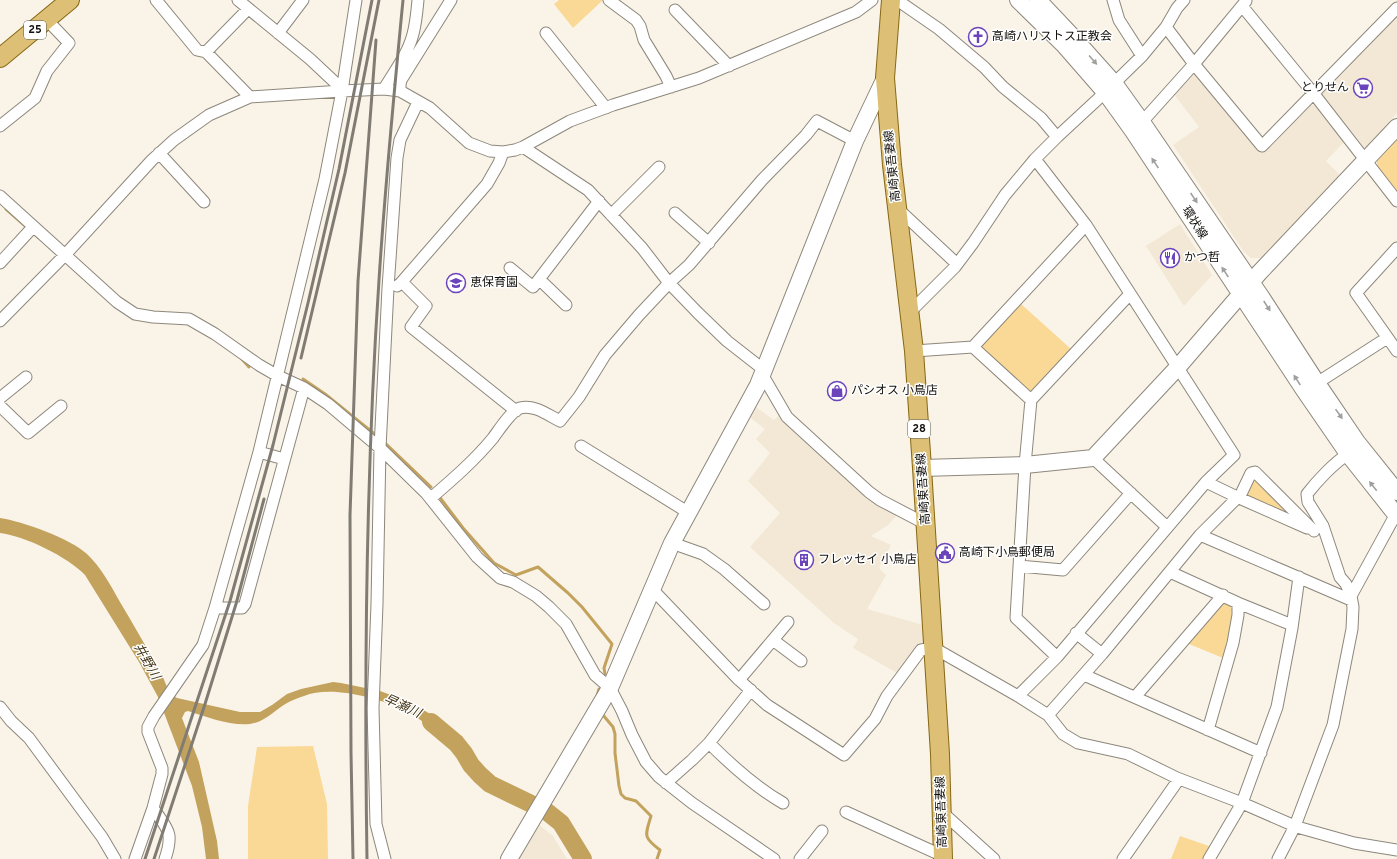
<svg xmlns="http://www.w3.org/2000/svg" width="1397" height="859" font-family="Overpass,'Noto Sans JP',sans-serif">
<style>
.built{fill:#f2e8d5}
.green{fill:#fad996}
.water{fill:#c3a25d}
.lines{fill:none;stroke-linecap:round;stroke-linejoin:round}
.stream{stroke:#c3a25d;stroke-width:3}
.river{stroke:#c3a25d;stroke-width:18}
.street-casing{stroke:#8d877c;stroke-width:13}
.secondary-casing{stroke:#8d877c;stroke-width:18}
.primary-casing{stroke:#876714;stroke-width:20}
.street{stroke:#fff;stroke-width:11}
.secondary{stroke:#fff;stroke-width:16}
.primary{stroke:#ddc075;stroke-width:18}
.rail{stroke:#807c74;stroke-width:3}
.oneway{fill:#a09f9e}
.labels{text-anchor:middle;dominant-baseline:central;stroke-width:3;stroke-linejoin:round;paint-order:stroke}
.shield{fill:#fff;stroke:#595855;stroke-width:1}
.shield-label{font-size:11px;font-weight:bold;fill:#12100c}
.poi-label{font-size:12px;fill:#12100c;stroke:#fff;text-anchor:start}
.street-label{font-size:12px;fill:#12100c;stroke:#fff}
.water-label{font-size:13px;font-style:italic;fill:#403213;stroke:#fff}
</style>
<rect width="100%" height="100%" fill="#faf4e8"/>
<path class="built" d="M1397,13V113L1366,147H1360L1322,99V92Z
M1193,68L1258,150H1267L1309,105H1315L1344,142L1326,161L1340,175L1261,258H1251L1244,252L1173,145L1199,127L1173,93Z
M1180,224L1212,275L1184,306L1146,246Z
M753,405L774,420L781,413L873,501L897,515L888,525L871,536L891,545L879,568L886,575L867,609L923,625V646L899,674L853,648L858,639L834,623L750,547L780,513L748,481L770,453L756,439L765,429L748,416Z
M538,824L553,836L567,859H517Z"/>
<path class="green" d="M559,0H603L573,28L554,4Z
M1397,138V194L1377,169V161Z
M1020,303L1071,349L1033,391H1027L982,350V344Z
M1252,478H1257L1298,518L1247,497L1246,494Z
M1221,602L1232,604L1235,609L1226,656L1223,658L1189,644L1188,640Z
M313,746L327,804L328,859H248V806L257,747Z
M1180,836L1212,847L1205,859H1171Z"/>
<path class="water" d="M0,518C22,521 71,539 87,554C101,567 111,586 120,602C135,627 149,652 163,677C166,685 169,694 177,698L240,712H260L272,705L287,694L301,689L333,682L341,683L380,691L410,702L442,721L456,733L446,740C433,729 419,718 404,710C378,698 331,685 304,696C298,698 292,700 287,703C275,710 265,722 250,724C230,726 207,717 188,711L185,712L182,718L199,762L217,841L219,859H206L202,827L192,786L158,697L139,662L85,575C68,557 25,536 0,533Z"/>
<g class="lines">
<path class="stream" d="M6,209L39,238
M241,358L249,367
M303,379L325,394L377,436
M383,441L431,487
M438,495L463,528L494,563L516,575L538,567L568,593L582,607L612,644L604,668L605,674
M597,696L599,689
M603,715L613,727L615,734V753L619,786L621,794L625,798L636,801L651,816C645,836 643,837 660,850L657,859"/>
<path class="river" d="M431,722L456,743L464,753L471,765L480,775L490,784L546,811L561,823L583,859"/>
<defs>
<path id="street" d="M156,0L197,50L206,52L250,97
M238,0L310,59L342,89
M609,0L636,20L640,26L644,40L666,76L671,87
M897,0L939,29L984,67L1003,87L1041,118L1057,137
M1113,0L1119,20L1142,56
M1242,6L1314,94L1397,201
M675,10L729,66
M1166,27L1194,64L1262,146L1397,8
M278,33L303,0
M546,33L606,108
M206,52L248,9
M384,89C394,72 408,54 413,34C416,23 417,11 418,0
M400,91V85L401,80L451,0
M1142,122L1194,64L1246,1
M0,126L35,98L47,71L69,43L47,20
M523,147L588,190L642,248L669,283L698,313L727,341L764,370
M159,153L204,202
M0,196L117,302L135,314L153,317L189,319L215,334L259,365L278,376L304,388L328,404L380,448L426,493L477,557L500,578L513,582L536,596L549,607L566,624L595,675L610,688L622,711L632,735L646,762L659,777L692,803L774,859
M897,208L957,264
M675,213L709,243
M611,215L659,167
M1397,248L1356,293L1397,351
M0,263L33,227
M510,268L533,287L599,201
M539,279L566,305
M402,282L426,306L411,327L516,411
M397,286L400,284L487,184L499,163L503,152
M910,312L955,267L973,243L1005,195L1035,159L1057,137L1098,99L1142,56L1166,27L1177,8L1184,0
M0,321L65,255L152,160L174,140L209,115L250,97L342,91L384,89L400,91L430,108L469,143L490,151L503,152L515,150L523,147L570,121L613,105L699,78L856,12L872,0
M973,347L1031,400
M914,351L973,347L1086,225
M762,374L787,417L869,492L880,500L926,524
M1317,383L1387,338
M0,398L26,377
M0,406L28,433L61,406
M581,446L689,513
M259,452L284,459
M1093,458L1167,527
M1206,482L1237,497L1307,528
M431,498C453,479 475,460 493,438C499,430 511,411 520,408C534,404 548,415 560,421L579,397L605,355L639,315L669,283L689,265L762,180L806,135L817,121L855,141
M1200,535L1351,600
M672,543L703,554L724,569L764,604
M1019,566L1063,570L1131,493
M1170,572L1238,603L1292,625
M653,590L738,679L767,705L844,755L875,719L887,696L921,650L934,648L1018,696L1048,715L1063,734L1078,743L1128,754L1177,778L1242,803L1297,827L1354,843L1397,850
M1351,596L1397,512
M215,608H242L245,604L304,388
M1076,633L1102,654
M773,640L801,661
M1057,657L1016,618L1025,465L1031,400L1130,294
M1084,675L1261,753
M739,680L788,622
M1018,696L1057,657L1206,482L1234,455L1086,225L1035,159
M1135,697L1223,595
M0,707L11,721L29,738L102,837L115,859
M1048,715L1102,654L1200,535L1241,494L1251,473L1255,472L1314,531
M1208,730L1233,643L1238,615V603
M709,743C732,766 755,787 783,803
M666,783L692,760L709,743L751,690
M153,808C168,830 174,832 165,859
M846,812L943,856
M942,812L994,859
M135,859L153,808L162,774V768L148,732V727L154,716L203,645L215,608L259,452L325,179L342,91L356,0
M385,859L376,824L373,708L377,604L380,448L388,288L397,158L400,140L418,102
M800,859L822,831
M1123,859L1179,779
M1209,859L1242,803L1277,707L1292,628L1299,577
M1278,859L1295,826L1333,725L1352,629L1353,607L1351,596L1346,584L1340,577L1323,526L1308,502L1307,494C1317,481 1334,463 1348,454"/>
<path id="secondary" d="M1018,0L1064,45L1105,92L1133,131L1304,390L1348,454L1397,516
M1038,0L1072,36L1114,83L1142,122L1262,298L1317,383L1357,442L1397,492
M922,468L1025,465L1093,458L1178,367L1259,273L1397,127
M509,859L610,688L672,543L758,385L855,141L885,78"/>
<path id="primary" d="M891,0L885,78L892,165L914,351L922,468L940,754L943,859
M0,58L70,0"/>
</defs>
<use href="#street" class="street-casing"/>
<use href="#secondary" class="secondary-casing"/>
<use href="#primary" class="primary-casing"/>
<use href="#street" class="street"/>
<use href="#secondary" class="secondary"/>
<use href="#primary" class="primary"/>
<path class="rail" d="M301,358L345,173L379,0
M145,859L230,601L273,445L308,303L339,169L372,0
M154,859L205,704L236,604L264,499
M353,859L351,752L350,515L358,281L376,40
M367,859C364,666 366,473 379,280C385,186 394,93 403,0"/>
</g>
<defs><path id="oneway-solid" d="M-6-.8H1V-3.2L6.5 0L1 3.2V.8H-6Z"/></defs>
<g class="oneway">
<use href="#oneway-solid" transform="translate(1093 60) rotate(49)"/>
<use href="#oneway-solid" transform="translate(1155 163) rotate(-124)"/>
<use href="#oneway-solid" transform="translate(1194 198) rotate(56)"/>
<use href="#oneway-solid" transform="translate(1225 272) rotate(-123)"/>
<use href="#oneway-solid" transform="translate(1267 306) rotate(57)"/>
<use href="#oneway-solid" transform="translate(1297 380) rotate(-123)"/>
<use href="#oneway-solid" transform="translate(1339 414) rotate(55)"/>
<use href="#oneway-solid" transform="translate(1373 486) rotate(-128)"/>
</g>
<defs>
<symbol id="church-ring" viewBox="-11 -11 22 22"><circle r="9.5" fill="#fff" stroke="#6b43bb" stroke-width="1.5"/><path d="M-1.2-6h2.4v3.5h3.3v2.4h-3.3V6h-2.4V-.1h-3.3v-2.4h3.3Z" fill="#6b43bb"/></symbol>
<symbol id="supermarket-ring" viewBox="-11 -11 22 22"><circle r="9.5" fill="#fff" stroke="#6b43bb" stroke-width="1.5"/><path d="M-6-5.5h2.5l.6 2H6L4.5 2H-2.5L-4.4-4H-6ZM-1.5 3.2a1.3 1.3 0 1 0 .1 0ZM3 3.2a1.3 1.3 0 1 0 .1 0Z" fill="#6b43bb"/></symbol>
<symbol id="restaurant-ring" viewBox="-11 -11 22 22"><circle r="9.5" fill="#fff" stroke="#6b43bb" stroke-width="1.5"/><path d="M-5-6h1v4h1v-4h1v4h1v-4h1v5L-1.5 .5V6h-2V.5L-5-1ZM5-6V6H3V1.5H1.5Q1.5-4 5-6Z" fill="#6b43bb"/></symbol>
<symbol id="school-ring" viewBox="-11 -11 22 22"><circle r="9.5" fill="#fff" stroke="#6b43bb" stroke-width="1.5"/><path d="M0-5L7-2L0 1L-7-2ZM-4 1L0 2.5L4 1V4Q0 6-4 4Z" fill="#6b43bb"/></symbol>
<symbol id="shop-ring" viewBox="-11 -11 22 22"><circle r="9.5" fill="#fff" stroke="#6b43bb" stroke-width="1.5"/><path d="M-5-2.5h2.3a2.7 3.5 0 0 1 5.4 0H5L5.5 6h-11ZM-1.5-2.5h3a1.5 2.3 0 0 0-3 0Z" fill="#6b43bb"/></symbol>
<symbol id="civic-ring" viewBox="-11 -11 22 22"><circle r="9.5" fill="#fff" stroke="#6b43bb" stroke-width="1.5"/><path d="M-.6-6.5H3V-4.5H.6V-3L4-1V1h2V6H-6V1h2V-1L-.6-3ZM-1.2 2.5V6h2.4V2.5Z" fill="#6b43bb"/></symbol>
<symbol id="building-ring" viewBox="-11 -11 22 22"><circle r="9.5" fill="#fff" stroke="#6b43bb" stroke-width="1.5"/><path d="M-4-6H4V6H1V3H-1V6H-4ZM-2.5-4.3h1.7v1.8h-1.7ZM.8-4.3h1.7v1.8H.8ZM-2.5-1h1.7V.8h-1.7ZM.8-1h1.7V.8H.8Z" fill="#6b43bb"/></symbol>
</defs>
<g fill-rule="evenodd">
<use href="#church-ring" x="967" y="26" width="22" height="22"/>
<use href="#supermarket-ring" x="1352" y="77" width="22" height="22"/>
<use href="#restaurant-ring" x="1159" y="247" width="22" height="22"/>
<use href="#school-ring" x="445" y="272" width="22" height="22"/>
<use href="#shop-ring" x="826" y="380" width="22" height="22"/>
<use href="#civic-ring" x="934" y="542" width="22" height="22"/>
<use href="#building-ring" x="793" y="549" width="22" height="22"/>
</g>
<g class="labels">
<g class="shield">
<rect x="24" y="21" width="22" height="18" rx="3"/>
<rect x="908" y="420" width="22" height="18" rx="3"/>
</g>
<g class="shield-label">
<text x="35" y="30">25</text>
<text x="919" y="429">28</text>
</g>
<g class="poi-label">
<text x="992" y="37">高崎ハリストス正教会</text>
<text x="1349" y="88" text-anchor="end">とりせん</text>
<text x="1184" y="258">かつ哲</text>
<text x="470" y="283">恵保育園</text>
<text x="851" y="391">パシオス 小鳥店</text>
<text x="959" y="553">高崎下小鳥郵便局</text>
<text x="818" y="560">フレッセイ 小鳥店</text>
</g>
<g class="street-label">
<text transform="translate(893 166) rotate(-96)">高崎東吾妻線</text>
<text transform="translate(1194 223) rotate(57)">環状線</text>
<text transform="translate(924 489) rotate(-94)">高崎東吾妻線</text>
<text transform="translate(942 812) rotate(-92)">高崎東吾妻線</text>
</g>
<g class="water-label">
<text transform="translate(146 662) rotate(60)">井野川</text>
<text transform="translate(402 707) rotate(24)">早瀬川</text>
</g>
</g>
</svg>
